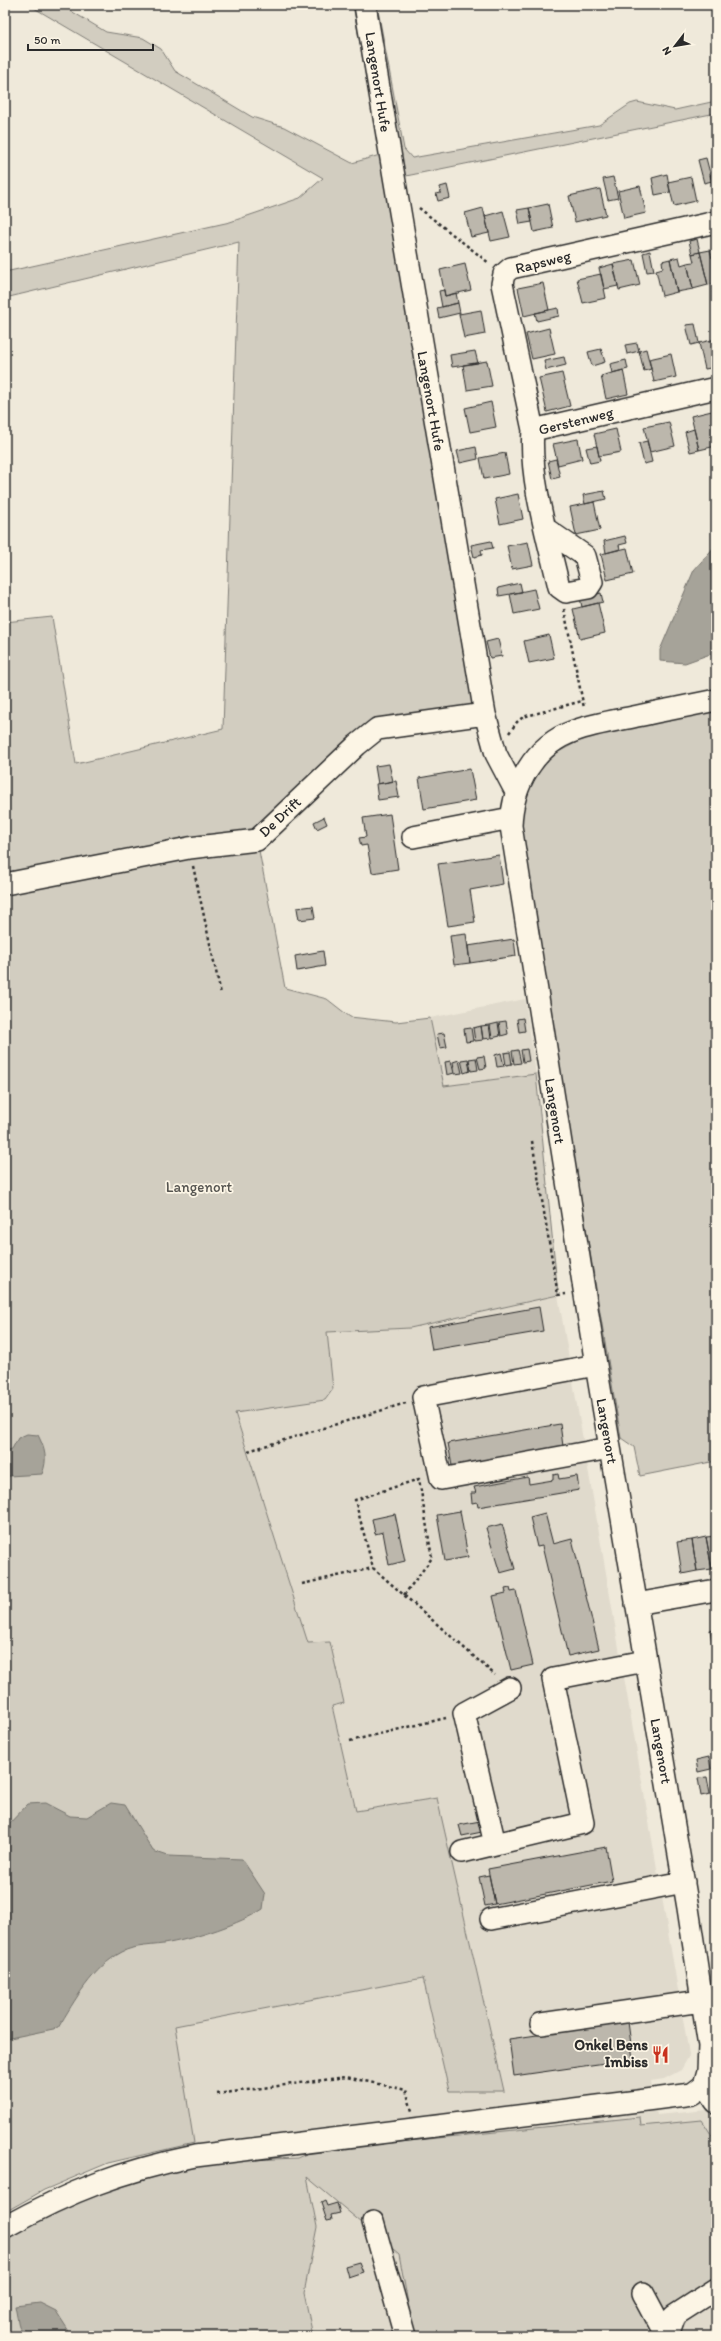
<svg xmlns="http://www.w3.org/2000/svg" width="721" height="2341" font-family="Itim,sans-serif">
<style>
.built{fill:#e0dacc}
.green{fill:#d2cdc0;stroke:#7e7c76}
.water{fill:#a6a399;stroke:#75736d}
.building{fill:#bcb7ac;stroke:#2b2b2b}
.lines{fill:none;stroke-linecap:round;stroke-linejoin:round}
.minor-casing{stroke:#2b2b2b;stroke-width:24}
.path{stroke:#2b2b2b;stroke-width:2.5;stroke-dasharray:3 3;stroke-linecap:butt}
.minor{stroke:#fcf5e5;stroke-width:21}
.labels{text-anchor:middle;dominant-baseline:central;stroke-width:3.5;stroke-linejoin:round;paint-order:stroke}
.street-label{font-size:15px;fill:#2b2b2b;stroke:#fcf5e5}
.park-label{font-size:15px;fill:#555450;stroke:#fcf5e5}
.poi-label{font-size:15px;font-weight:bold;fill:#2b2b2b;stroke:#fcf5e5;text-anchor:end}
</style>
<rect width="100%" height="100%" fill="#efe9da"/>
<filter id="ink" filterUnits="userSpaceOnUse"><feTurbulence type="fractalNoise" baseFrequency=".025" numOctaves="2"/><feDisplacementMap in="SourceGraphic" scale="8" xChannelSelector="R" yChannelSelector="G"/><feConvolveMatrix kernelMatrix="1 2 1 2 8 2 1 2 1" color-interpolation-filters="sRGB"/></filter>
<g filter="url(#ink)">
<path class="built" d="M525,999L536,1074L444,1086L430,1018Z
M558,1295L688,2048L689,2056L681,2070L664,2079L651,2081L657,2115L716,2109V2336H313L304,2293L317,2227L300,2142L195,2156L175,2026L423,1978L449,2091H504L437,1798L356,1812L332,1706L344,1703L330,1642L308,1643L235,1412L325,1400L333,1389L326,1332L410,1328Z"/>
<path class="green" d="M29,5H61L106,32L143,38L161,49L175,71L252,117L284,127L352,163L380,155L353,5H377L404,149L412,158L599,125L630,104L637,102L675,110L716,101V113L401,177L491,717L382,734L257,840L285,988L327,999L350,1017L396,1022L430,1018L444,1086L536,1074L558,1295L410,1328L327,1332L333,1389L325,1400L235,1413L308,1643L330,1642L344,1703L332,1706L356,1811L437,1798L504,2091H449L423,1978L175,2026L194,2143L108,2163L44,2190L5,2212V622L52,617L76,764L223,729L239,242L5,298V272L230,222L300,198L323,178Z
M716,711V1461L640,1476L634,1447L621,1438L519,826L525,792L537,770L558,752L589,736Z
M640,2117L641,2126L702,2120L716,2142V2280L662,2336H414L399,2254L307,2177L317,2227L304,2293L313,2336H5V2236L98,2193L158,2174L227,2161L297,2158L313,2151Z"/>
<path class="water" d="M716,545V652L685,663L660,661V650L694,570Z
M27,1434L38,1435C45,1449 48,1459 42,1474L9,1476L5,1480V1451L12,1449L18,1438Z
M45,1803L70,1816L87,1817L111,1803L125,1805L153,1851L168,1856L242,1859L265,1894L263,1909C240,1924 196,1938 169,1943C155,1946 134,1945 122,1952C92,1968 75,2000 58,2028L10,2038L5,2042V1828L28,1804Z
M40,2303L56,2311L72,2336H25L19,2327L15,2306Z"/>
<path class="building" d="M706,158L712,181L704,183L698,160Z
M667,174L670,192L655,195L652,178Z
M716,174V199L710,175Z
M613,177L618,198L608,200L603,179Z
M691,177L696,201L674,206L668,182Z
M447,185L450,198L438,201L436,194L441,193L440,187Z
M640,186L646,213L624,218L618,191Z
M600,189L606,215L575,222L569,196Z
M548,204L553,228L534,232L529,208Z
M483,208L489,233L471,237L465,213Z
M529,208L532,222L520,224L517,210Z
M503,211L510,237L491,241L485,216Z
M697,239L700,252L692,254L689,241Z
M710,250L712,258L716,257V283L708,285L700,252Z
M650,251L654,271L647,272L643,253Z
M700,252L708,285L693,289L687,263L694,262L692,254Z
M679,257L681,265L687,263L693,289L677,292L670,259Z
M670,259L677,292L662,296L656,270L663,268L662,261Z
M634,260L640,285L619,290L613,264Z
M465,264L471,290L445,296L440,270Z
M613,264L618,286L604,289L599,268Z
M601,274L606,298L583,303L577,279Z
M543,283L549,310L524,316L518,288Z
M444,290L445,296L456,293L458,303L442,307L439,291Z
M458,303L460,313L439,318L437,308Z
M558,308L559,316L537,321L535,313Z
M481,310L485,334L464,338L459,314Z
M695,324L699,343L691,345L686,325Z
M549,328L555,354L532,359L526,334Z
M716,339V367L705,369L699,343Z
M637,343L639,351L627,354L625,345Z
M601,349L605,362L592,366L588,352Z
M646,349L651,369L644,371L639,351Z
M475,351L478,363L452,367L450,355Z
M671,354L676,377L654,382L649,359Z
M564,357L566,365L546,370L544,361Z
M626,360L628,369L612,373L610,364Z
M487,361L492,386L467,390L463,365Z
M623,370L628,394L606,399L601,376Z
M562,373L570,406L547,412L539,378Z
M491,402L496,427L470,432L465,408Z
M716,410V446L699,450L691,416Z
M669,422L675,446L650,452L644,427Z
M616,429L621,452L599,456L594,434Z
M694,429L699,450L690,452L685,432Z
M578,439L582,459L558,465L553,444Z
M647,441L652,462L644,464L639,443Z
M597,446L600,461L590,463L586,448Z
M476,447L478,459L460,463L457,451Z
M505,453L509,474L484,479L480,458Z
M556,459L560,477L552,479L548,461Z
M604,491L606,499L585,504L583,495Z
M518,494L523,519L500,524L495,499Z
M594,502L600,530L576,535L570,507Z
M625,536L627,543L619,545L620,549L606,553L604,541Z
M491,541L493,548L481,550L482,555L474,557L471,545Z
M528,542L533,565L512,569L507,546Z
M627,548L633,574L607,580L601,554Z
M520,583L522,592L499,596L498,588Z
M534,589L539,609L514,614L510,594Z
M601,593L603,602L582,607L580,598Z
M598,603L605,633L580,639L573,609Z
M549,635L554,658L529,663L524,641Z
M498,639L502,656L490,658L486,642Z
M389,764L393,781L378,784L375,766Z
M470,769L476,800L424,809L419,778Z
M396,781L399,797L378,800L376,784Z
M390,814L398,869L372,873L367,845L361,846L359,838L366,837L363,818Z
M324,817L327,824L317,829L314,822Z
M499,855L503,884L470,890L475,922L448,926L438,864Z
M313,906L315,918L299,920L297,908Z
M466,934L470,963L454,965L450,936Z
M514,939L516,956L470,963L468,946Z
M323,951L325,966L297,971L295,956Z
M523,1018L525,1031L519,1032L517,1019Z
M506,1021L508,1034L501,1036L499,1022Z
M498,1023L500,1036L492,1038L490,1025Z
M489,1025L491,1038L483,1039L481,1026Z
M481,1026L483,1040L475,1041L473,1028Z
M471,1028L473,1041L466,1042L464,1029Z
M444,1033L447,1047L440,1048L437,1034Z
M527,1049L529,1061L523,1062L521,1050Z
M518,1050L521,1063L514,1064L512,1051Z
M510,1052L512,1064L506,1065L504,1053Z
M501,1053L504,1066L497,1067L495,1055Z
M484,1056L486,1068L480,1069L477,1057Z
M476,1058L478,1070L471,1071L469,1059Z
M468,1059L470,1071L464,1073L461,1060Z
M459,1060L462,1073L455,1074L453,1062Z
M451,1061L454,1073L447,1075L445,1062Z
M539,1307L543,1331L432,1350L428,1327Z
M560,1424L563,1446L452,1466L448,1443Z
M558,1474L559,1479L577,1476L579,1490L478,1507L477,1502L472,1503L471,1493H476L474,1487L528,1477L529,1484L553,1480V1475Z
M460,1511L468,1557L445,1561L437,1515Z
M545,1513L553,1544L572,1539L599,1649L568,1656L542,1546L537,1547L530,1517Z
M395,1514L405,1561L389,1565L383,1532L375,1534L372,1519Z
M502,1524L515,1569L500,1573L486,1528Z
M716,1536V1568L712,1569L706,1537Z
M706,1537L712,1569L697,1571L692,1540Z
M692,1540L697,1571L682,1574L677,1542Z
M510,1588L511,1592L516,1591L533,1665L511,1670L493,1596L506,1593L505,1589Z
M716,1629V1643H712L710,1630Z
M709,1757L711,1769L698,1772L696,1760Z
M707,1777L710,1794L701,1796L698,1778Z
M480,1821L482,1832L462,1836L459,1825Z
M606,1847L612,1881L495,1904L488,1869Z
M489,1875L495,1904L485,1906L479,1877Z
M628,2022L633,2059L514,2076L509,2039Z
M325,2201L327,2206L337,2203L340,2213L331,2215L332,2220L327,2221L321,2203Z
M359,2262L363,2272L348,2277L345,2266Z"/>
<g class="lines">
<defs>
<path id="minor" d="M365,5L485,714L496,754L516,792
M533,430L502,284L504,274L511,268L716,222
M546,529L585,556L592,582L588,588L566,592L559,587C548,539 529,478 533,430L716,388
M413,837L511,818
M5,884L189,848L257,840L357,745L377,729L485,714
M596,1365L423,1397L441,1479L610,1448
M636,1604L716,1590
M495,1844L464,1713L510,1688
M462,1852L583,1823L553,1679L645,1661
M491,1919L684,1882
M541,2024L701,2001
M704,2085L708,2071L709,2046L688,1908L596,1365L511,826C512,786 534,745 574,731C593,724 613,721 633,717C660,711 688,706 716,700
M704,2085L716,2102
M373,2222L405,2336
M5,2227C70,2191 122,2171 195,2156L654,2099L692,2094L704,2085
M643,2293L666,2336
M667,2336L674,2316L716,2289"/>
</defs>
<use href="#minor" class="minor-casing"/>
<path class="path" d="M419,208L489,263
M564,609L584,708
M509,733L517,722L523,717L582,701
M193,866L221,994
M532,1141L558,1295L566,1294
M248,1451L406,1403
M302,1584L373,1568
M404,1595L432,1558L419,1479L355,1500L373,1568L495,1675
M350,1741L446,1718
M217,2094L346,2077L406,2090L412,2111"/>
<use href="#minor" class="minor"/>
</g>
</g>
<defs>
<symbol id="restaurant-bare" viewBox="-9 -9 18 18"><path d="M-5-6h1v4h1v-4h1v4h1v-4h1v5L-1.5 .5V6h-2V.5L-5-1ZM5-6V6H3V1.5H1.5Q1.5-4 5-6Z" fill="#c8321e" stroke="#fcf5e5" stroke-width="2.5" paint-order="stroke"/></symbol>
</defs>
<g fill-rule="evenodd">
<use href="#restaurant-bare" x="648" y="2042" width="25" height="25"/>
</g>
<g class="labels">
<g class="street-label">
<text transform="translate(378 82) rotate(81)">Langenort Hufe</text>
<text transform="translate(543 262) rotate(-14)">Rapsweg</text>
<text transform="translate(431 401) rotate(80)">Langenort Hufe</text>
<text transform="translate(576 421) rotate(-14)">Gerstenweg</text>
<text transform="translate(280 817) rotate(-43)">De Drift</text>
<text transform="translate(555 1111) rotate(81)">Langenort</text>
<text transform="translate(607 1431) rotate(80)">Langenort</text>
<text transform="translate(661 1751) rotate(80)">Langenort</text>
</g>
<g class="park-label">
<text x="199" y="1187">Langenort</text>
</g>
<g class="poi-label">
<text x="648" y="2045">Onkel Bens<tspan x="648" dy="17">Imbiss</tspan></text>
</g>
</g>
<rect width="721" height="2341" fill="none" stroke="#fcf5e5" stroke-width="20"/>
<rect x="10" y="10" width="701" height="2321" fill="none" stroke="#2b2b2b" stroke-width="1.5" filter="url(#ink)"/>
<g transform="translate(675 46) rotate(239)" stroke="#fcf5e5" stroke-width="3" paint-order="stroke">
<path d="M0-3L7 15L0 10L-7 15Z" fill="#2b2b2b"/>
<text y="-6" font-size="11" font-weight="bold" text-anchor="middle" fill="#2b2b2b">N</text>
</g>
<path d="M28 44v6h125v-6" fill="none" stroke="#2b2b2b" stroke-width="2"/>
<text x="34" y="44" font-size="12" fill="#2b2b2b" stroke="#fcf5e5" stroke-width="3" paint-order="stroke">50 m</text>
</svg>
